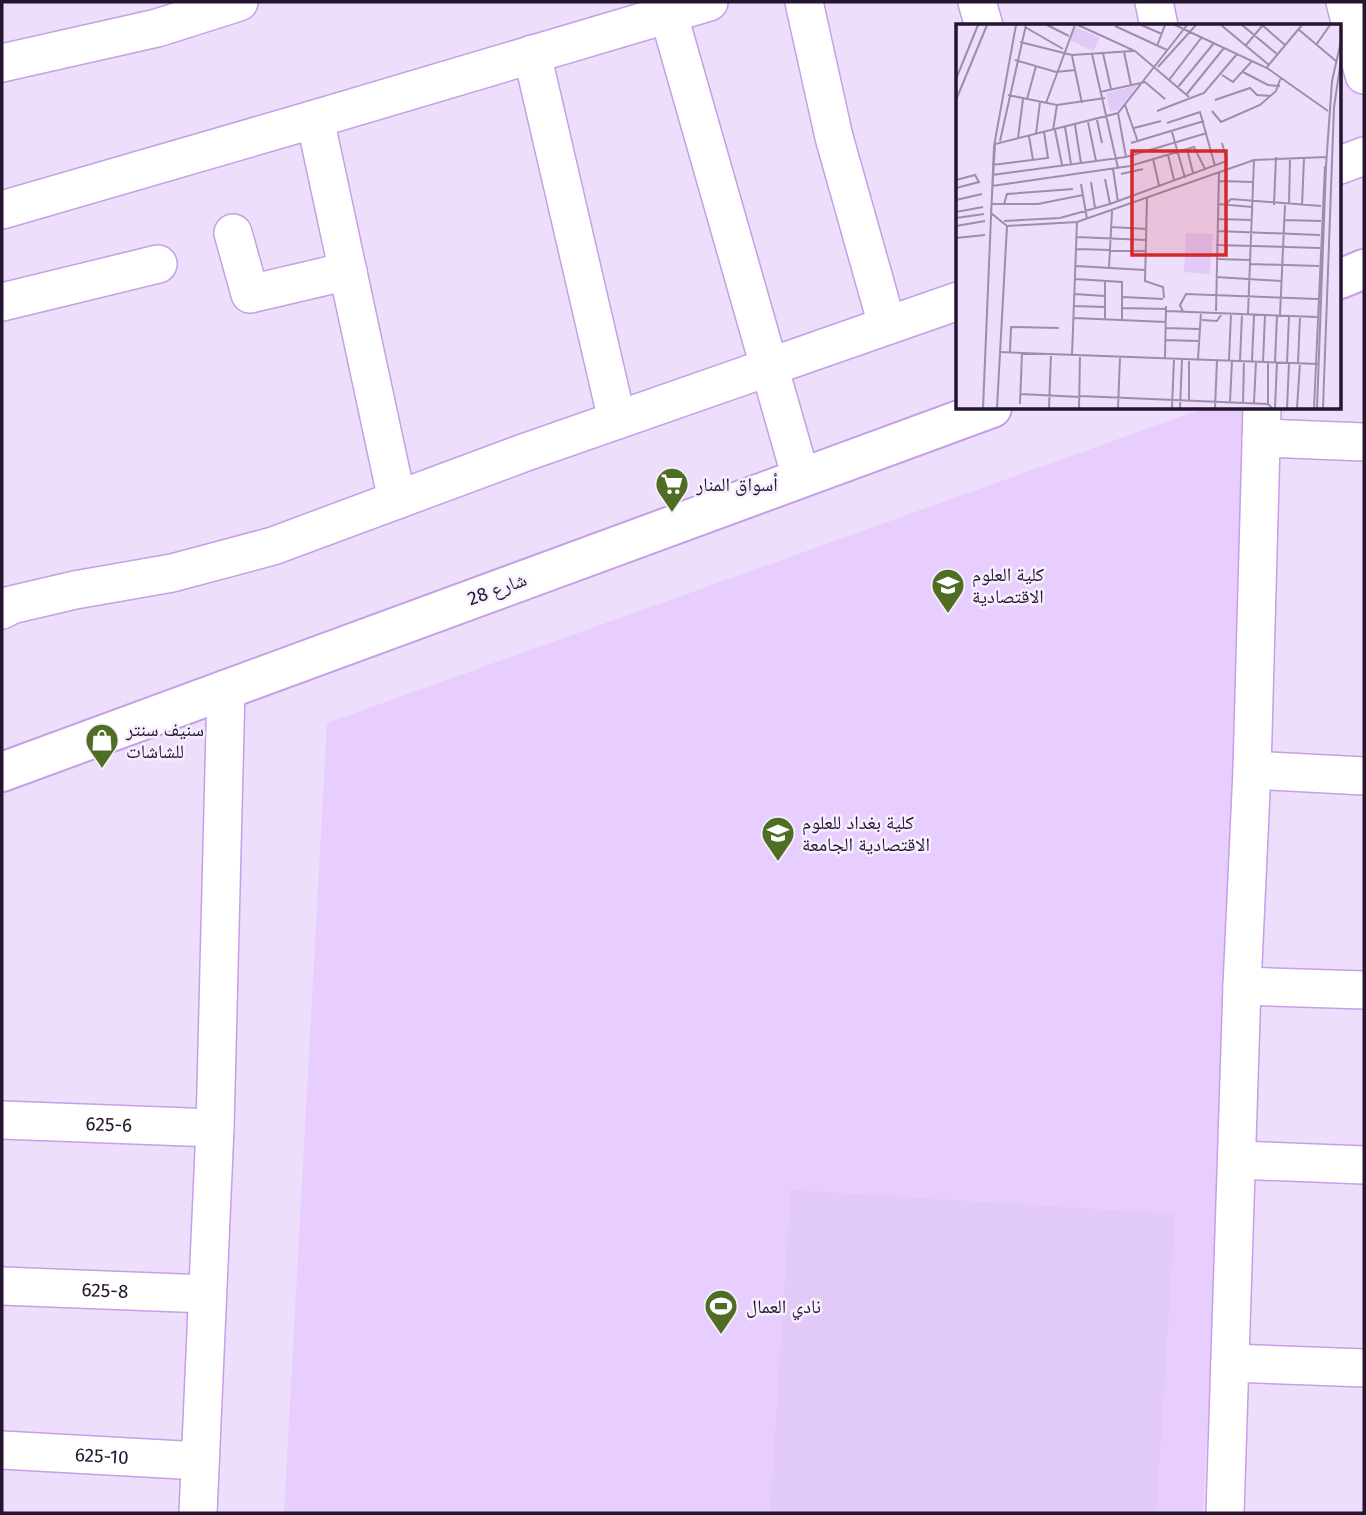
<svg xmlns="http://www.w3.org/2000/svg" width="1366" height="1515" font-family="'Fira Sans','Noto Naskh Arabic',sans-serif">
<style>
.built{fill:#e7cefe}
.green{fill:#e1c9f8}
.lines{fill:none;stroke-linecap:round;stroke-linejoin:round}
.street-casing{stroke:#c69fe7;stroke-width:40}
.secondary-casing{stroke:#c69fe7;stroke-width:42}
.street{stroke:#fff;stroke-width:37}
.secondary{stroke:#fff;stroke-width:38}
.labels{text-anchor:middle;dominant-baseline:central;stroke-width:5;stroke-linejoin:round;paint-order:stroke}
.poi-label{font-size:19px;fill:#251530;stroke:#f6effe;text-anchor:start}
.street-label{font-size:19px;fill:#251530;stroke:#f6effe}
.inset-road{fill:none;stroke:#9d8eaa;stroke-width:2}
.view{fill:#d62828;fill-opacity:0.15;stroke:#d62828;stroke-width:3.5}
.inset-edge{fill:none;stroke:#251530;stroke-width:3.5}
</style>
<rect width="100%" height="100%" fill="#eddefc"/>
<path class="built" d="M1205,408H1255L1230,1004L1203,1513H284L327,723Z"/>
<path class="green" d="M791,1190L1175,1214L1156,1513H770Z"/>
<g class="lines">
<defs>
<g id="street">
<path d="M665,2L801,478"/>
<path d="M804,2L834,137L887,325"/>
<path d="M977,2L984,26"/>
<path d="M1154,2L1159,26"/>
<path d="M1345,2L1364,75"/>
<path d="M532,54L617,420"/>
<path d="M2,63L157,28L239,2"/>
<path d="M315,119L397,500"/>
<path d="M1340,165L1364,156"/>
<path d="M2,210L315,119L709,2"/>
<path d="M233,233L250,294L348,271"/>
<path d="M2,302L158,264"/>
<path d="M1261,438L1364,442"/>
<path d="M2,610L11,605L75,590L172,573L273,546L526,452L958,301"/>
<path d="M1252,770L1364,776"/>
<path d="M1242,986L1364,990"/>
<path id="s1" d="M2,1120L215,1128"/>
<path d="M1237,1160L1364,1165"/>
<path id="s2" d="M2,1286L207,1294"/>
<path d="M1230,1363L1364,1368"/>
<path id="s3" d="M2,1450L200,1461"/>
<path d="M198,1513L215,1128L226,689"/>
<path d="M1225,1513L1242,986L1252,770L1262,408"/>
</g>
<path id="secondary" d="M1340,279L1364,269
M2,772L992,408"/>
</defs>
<use href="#street" class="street-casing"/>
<use href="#secondary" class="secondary-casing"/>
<use href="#street" class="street"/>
<use href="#secondary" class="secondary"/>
</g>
<defs>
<symbol id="supermarket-pin" viewBox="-11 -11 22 30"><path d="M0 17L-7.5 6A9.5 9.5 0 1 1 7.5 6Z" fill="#4f6e23" stroke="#f6effe"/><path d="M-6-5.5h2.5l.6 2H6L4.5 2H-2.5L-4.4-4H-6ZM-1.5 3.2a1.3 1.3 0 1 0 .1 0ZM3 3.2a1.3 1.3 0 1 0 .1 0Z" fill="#fff"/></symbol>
<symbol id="university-pin" viewBox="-11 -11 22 30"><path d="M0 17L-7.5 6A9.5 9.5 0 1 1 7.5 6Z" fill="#4f6e23" stroke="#f6effe"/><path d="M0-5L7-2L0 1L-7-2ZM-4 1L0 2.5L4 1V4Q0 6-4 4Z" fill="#fff"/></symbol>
<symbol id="shop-pin" viewBox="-11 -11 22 30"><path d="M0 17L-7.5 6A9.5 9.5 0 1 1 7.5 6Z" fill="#4f6e23" stroke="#f6effe"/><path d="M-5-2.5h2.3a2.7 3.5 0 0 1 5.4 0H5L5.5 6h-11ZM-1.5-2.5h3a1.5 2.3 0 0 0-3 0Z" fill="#fff"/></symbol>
<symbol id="stadium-pin" viewBox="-11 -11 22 30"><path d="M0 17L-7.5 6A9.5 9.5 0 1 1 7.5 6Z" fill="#4f6e23" stroke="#f6effe"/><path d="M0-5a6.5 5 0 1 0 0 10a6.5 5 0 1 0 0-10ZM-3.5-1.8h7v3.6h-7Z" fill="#fff"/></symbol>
</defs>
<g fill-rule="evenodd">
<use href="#supermarket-pin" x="653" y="465" width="38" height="52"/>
<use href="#university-pin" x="929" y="566" width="38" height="52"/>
<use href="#shop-pin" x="83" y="721" width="38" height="52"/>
<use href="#university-pin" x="759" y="814" width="38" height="52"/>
<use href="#stadium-pin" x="702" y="1287" width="38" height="52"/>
</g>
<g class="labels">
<g class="poi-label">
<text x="696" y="484">أسواق المنار</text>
<text x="972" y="574">كلية العلوم<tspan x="972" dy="22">الاقتصادية</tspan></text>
<text x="126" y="729">سنيف سنتر<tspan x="126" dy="22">للشاشات</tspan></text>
<text x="802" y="822">كلية بغداد للعلوم<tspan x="802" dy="22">الاقتصادية الجامعة</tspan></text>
<text x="746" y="1306">نادي العمال</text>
</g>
<g class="street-label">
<text transform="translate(497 589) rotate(-20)">شارع 28</text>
<text stroke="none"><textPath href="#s1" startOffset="107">625-6</textPath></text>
<text stroke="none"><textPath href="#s2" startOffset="103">625-8</textPath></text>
<text stroke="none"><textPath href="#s3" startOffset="100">625-10</textPath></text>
</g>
</g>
<g transform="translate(956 24)">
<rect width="385" height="385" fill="#eddefc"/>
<path d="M119,3L144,14L137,27L113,16ZM182,61L162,86L154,88L150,69ZM230,209L257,210L254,250L228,248Z" fill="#e1c9f8"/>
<path class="inset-road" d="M91,1L113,12M122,1L179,27L233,73M185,1L206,10M219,1L311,44L372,87M265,1L313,41M286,1L321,30M306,1L329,21M159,2L211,26M69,3L107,25M342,5L380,37M64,18L116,31L177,27M290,21L307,1M360,21L374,1M201,22L209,1M168,28L175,61M147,29L155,65M136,30L162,144M116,32L126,79M59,36L100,48L119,46M202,43L240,1M311,43L346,1M287,48L312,61L324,62M266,51L277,58L296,37M0,55L22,1M213,56L246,13M222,63L258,19M144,68L189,58L209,75M52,71L101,81L149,74M230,71L268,24M71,75L80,42M0,76L31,1M259,76L294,64L301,71L315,72M90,79L119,1M169,81L182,118M201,87L248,69L281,30M256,87L265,98L304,81L320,67L325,53M162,89L170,133M141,96L146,119M132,98L140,137M211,99L244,88L259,142M119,101L125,139M109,103L115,140M178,104L205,97M97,106L101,81M99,106L106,141M216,108L229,154M80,110L84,78M73,112L77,136M62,114L67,75M44,117L70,1M175,119L248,97M231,125L237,149M212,131L218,156M197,135L203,161M36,141L92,134L88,108M157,145L162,178M165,150L187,145M36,151L170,133L251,109M149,155L154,180M0,156L19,151L23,158L0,164M263,157L297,158M135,158L139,184M125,160L131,195M36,162L174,142L238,123L249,145M191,174L189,257L207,263L208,274M0,176L26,170M35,180H82L127,171M48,180L51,170L117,165M262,180L296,183M270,180L275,175L365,182M318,181L320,133M333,181L334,134M346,182L348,134M0,188L27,183M0,194L28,190M261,195L296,196M328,196L365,197M48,197L104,194L154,180L271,137L266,119M0,202L29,197M51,202L121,198L298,136L371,133M51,202L35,189L39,120L162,89L231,1M155,203L191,205M261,207L364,211M121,213L190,216M0,214L29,211M260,221L364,224M120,225L189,227M260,235L294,236M294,240L363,242M120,242L189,246M153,244L156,187M260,253L325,257M119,255L166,258V296M118,270L149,272M167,273L207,275M118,282L149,283M166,284L210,285M210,287L361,293M260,287L263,148M227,288L224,281L230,270L362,275M292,290L298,136M324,291L329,181M118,294L210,298M149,295V256M246,296L261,297L265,291M210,304L243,305M209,316L242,317M43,328L363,340M54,328L55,303L103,304M116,331L121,198M209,334L210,282M242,335L245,288M273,336L275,290M284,337L286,290M296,337L298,291M307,338L309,291M319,338L321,291M331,339L333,292M342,339L344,292M64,370L124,373M124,372L312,380L316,384M233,376V335M274,378L276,337M287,379L288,337M298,379L300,337M64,380L66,329M312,380V338M27,384L38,122L60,1M41,384L51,202M93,384L95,330M123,384L124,331M162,384L164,333M216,384L218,334M224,384L226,335M259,384L261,336M319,384L321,338M331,384L333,339M341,384L344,339M358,384L369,142M361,384L370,142L376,57L385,17M367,384L378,83L385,36"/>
<path class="view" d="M176,127H270V231H176Z"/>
<rect width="385" height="385" class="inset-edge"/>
</g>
<rect width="1366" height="1515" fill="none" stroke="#251530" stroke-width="7"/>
</svg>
